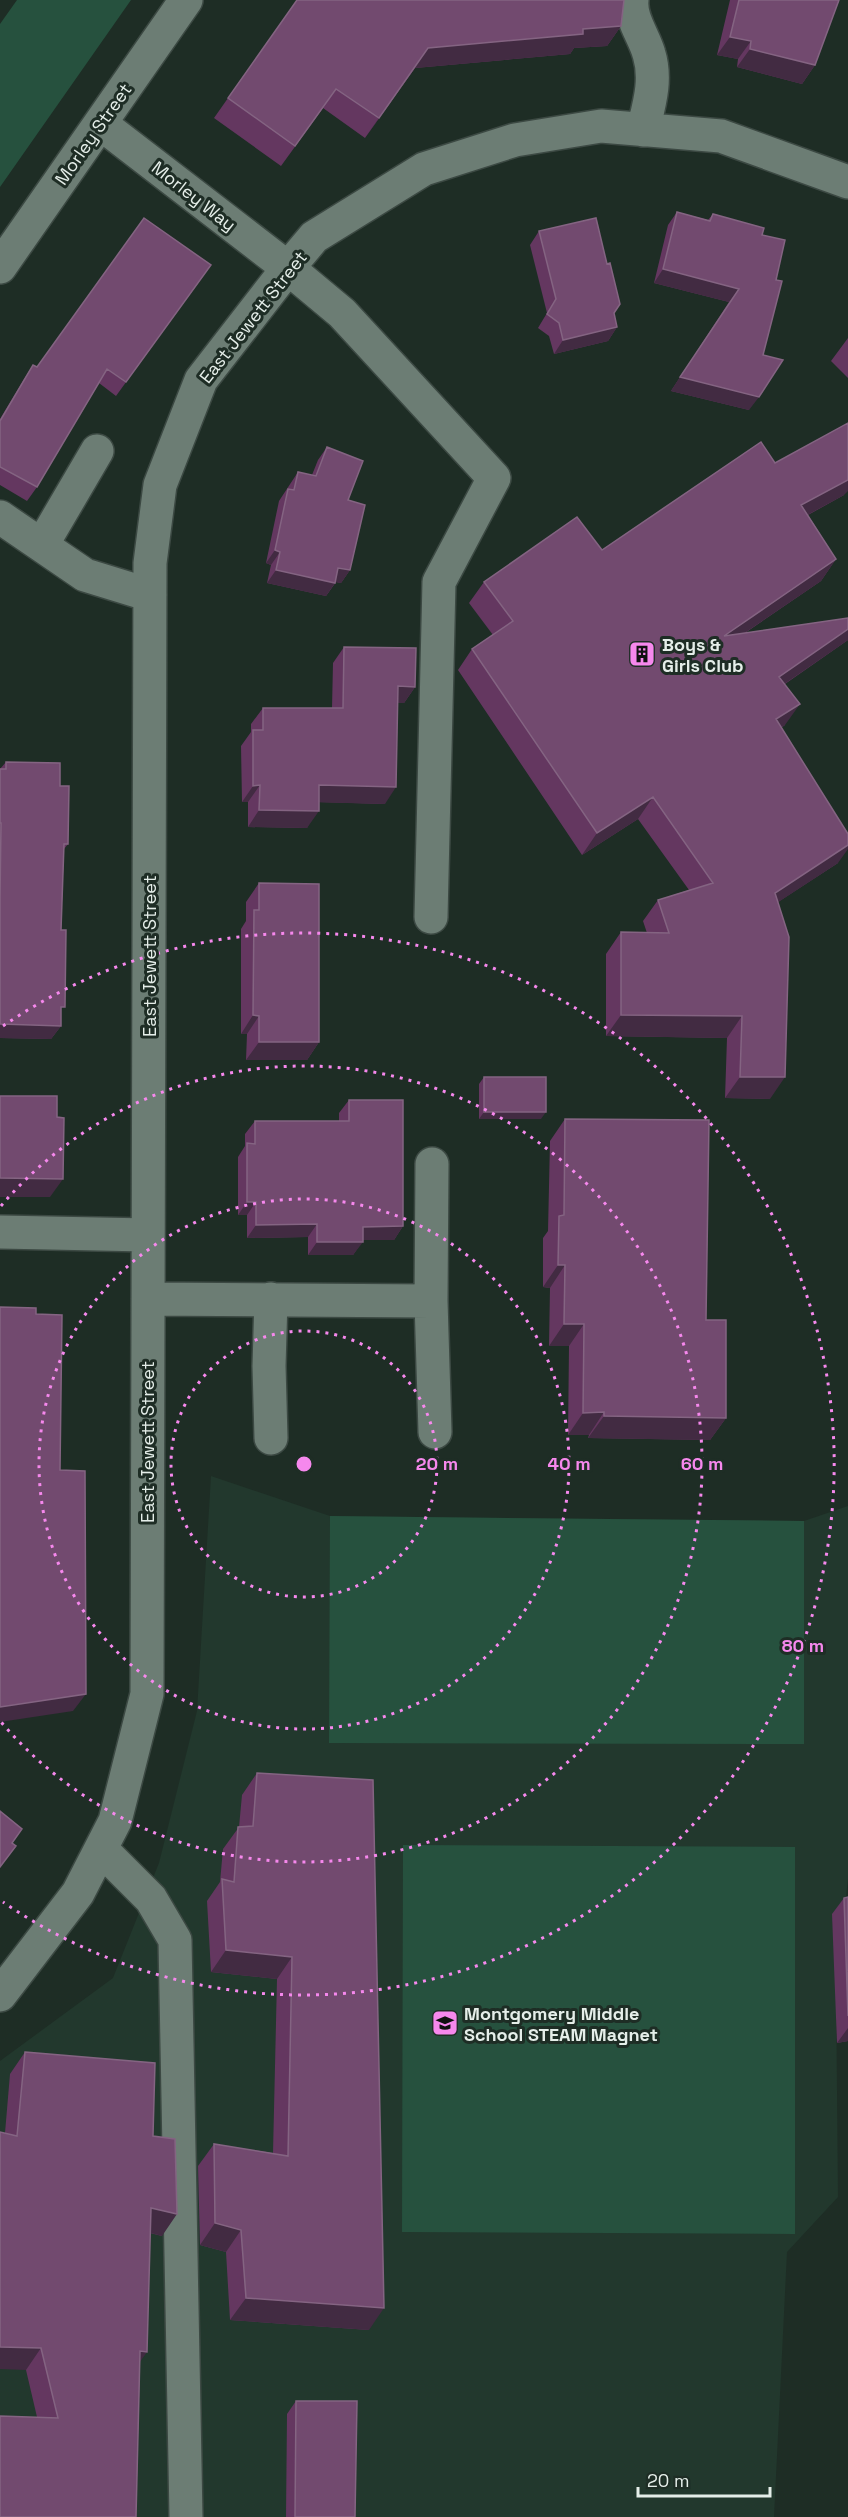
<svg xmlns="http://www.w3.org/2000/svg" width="848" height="2517" font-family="'Space Grotesk',sans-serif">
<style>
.built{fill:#22382d}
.green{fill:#26513e}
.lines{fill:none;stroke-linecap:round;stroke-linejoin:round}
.minor-casing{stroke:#3c4943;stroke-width:36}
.minor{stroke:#6c7d74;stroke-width:33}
.wall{fill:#643760}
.shaded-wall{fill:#422b42}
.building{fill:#724a6f;stroke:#846482;stroke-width:1.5}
.ring{fill:none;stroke:#f688ed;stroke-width:3;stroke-dasharray:3 6}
.labels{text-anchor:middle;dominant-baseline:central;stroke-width:6;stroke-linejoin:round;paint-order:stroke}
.street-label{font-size:18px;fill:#e5eee9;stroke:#1e2d25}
.poi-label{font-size:18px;font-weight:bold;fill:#e5eee9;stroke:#1e2d25;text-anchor:start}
.centre{fill:#f688ed;stroke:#1e2d25;stroke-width:3}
.ring-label{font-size:18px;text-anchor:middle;font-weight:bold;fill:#f688ed;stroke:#1e2d25;stroke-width:6;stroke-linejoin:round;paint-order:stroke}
</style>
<rect width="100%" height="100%" fill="#1e2d25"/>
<path class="built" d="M211,1476L330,1516L804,1521L848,1506V1879L836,1984L838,2197L787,2252L774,2517H0V2061L113,1978L159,1863L197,1711Z"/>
<path class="green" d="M17,0H131L0,187V24Z
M330,1516L804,1521V1744L329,1743Z
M403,1845L795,1847V2234L402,2232Z"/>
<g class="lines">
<defs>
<path id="minor" d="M632,0C630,19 644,36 649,54C657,80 649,105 643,130
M101,124L288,268L342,313L494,478L439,582L431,917
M0,267L186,0
M0,517L85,575L150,595
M42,545L97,451
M432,1164L431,1301L435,1432
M0,1232L148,1235
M148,1299L431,1301
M271,1438L269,1366L271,1299
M101,1849L151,1899L175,1940L186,2517
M0,1995L78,1893L115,1821L147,1694L150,563L160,485L201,380L288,268L314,237L424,169L515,140L601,126L721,136L848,182"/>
</defs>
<use href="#minor" class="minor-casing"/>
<use href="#minor" class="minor"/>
</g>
<path class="wall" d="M297,0L621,26L607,46L574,48L570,54L415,68L365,138L323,108L281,166L214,118Z
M730,0H839L815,65L802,84L737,67L738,59L717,55Z
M677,212L708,220L713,214L762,235L776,280L749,410L671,391L729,302L654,283L668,225Z
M539,231L614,313L617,327L608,341L554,354L549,336L538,328L547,313L530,245Z
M211,265L116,396L99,383L37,487L27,501L0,485V419L24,379L33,365L37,367Z
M848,338V378L831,361Z
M327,447L348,500L350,570L341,583L336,582L326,596L267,583L271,565L266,563L279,501L298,472L312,475L318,460Z
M775,463L844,495L808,515L836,559L821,581L745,633L848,618V640L785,684V725L781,728L838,863L778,902L770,1099L725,1098L727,1038L606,1036V954L621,932L647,933L643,921L658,900L689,890L638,819L582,855L458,670L472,649L493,635L469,603L484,582L602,550Z
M344,647L415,687L404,703H398L385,804L319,802L307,828L248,827V802H242L241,746L251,732V724L263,708H332L333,663Z
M6,762L60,786L68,844L64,849L61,930V1026L51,1039L0,1038V769Z
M259,883L319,1042L307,1060H246L247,1034H241V929L246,921V902Z
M484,1077L541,1119H479V1084Z
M349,1100L403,1226L394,1240H363L353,1255H308V1237L247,1238V1215H238V1157L245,1146V1134L255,1121H339V1113Z
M565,1119L706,1320L726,1418L710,1440L588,1438L589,1435H568L569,1346H549L550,1288L543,1287V1238L548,1231L550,1141Z
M257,1773L369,2330L230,2320L226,2252L200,2245L198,2166L214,2144L273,2153L277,1979L211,1972L207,1901L220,1882L223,1849L239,1827L242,1795Z
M848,1897V2041L837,2043L832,1914L844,1898Z
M25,2052L153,2136L162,2236L150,2233L140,2362L136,2517L37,2417L26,2370L5,2133L10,2074Z
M296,2401L355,2517H286L287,2414Z"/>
<path class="shaded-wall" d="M621,26L607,46L574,48L570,54L415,68L365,138L428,48L583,29Z
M730,37L751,41L738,59L717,55Z
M750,49L815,65L802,84L737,67Z
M663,269L739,289L729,302L654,283Z
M617,327L608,341L554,354L563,340Z
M680,377L759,397L749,410L671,391Z
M848,480V491L844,495L787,526L801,505Z
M275,550L280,552L271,565L266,563Z
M836,559L821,581L709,657L724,636Z
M338,568L350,570L341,583L329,581Z
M276,570L335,583L326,596L267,583Z
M848,629V640L764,698L779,677Z
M398,686L415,687L404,703H387Z
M800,704L785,725L761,741L776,719Z
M260,785L248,802H242L253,786Z
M319,785L396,787L385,804L307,802Z
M653,797L638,819L582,855L597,833Z
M259,810L319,811L307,828L248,827Z
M848,845V849L838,863L760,914L775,893Z
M253,1015L259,1016L247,1034H241Z
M621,1015L742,1016L727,1038L606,1036Z
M0,1024L61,1026L51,1039L0,1038Z
M259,1042H319L307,1060H246Z
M740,1077H785L770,1099L725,1098Z
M484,1112H546L541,1119H479Z
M0,1178L63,1179L50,1197H0Z
M247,1202H256L247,1215H238Z
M317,1224L308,1237L247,1238L256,1225Z
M403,1226L394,1240H353L363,1227Z
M317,1242H363L353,1255H308Z
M558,1265H565L550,1288L543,1287Z
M564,1324H584L569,1346H549Z
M604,1412L589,1435H568L583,1413Z
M604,1416L726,1418L710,1440L588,1438Z
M86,1694L73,1711L0,1722V1707Z
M226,1950L292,1957L277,1979L211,1972Z
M848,2028V2041L837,2043Z
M151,2208L177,2214L162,2236L136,2229Z
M215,2223L241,2230L226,2252L200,2245Z
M246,2298L384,2308L369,2330L230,2320Z
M0,2347L41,2348L26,2370L0,2369Z
M140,2351L147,2352L132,2373Z"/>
<path class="building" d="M297,0H624L621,26L583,29V34L428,48L379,118L336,89L295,146L228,98Z
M739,0H839L815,65L750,49L751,41L730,37Z
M677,212L710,221L713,214L764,228L762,235L785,240L776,280L782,281L763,355L783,360L759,397L680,377L739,289L663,269Z
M144,218L211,265L126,382L107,369L37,487L0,467V421L33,365L37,367Z
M596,218L607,264L610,263L620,304L614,313L617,327L563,340L559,323L547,314L556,299L539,231Z
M848,423V480L801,505L836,559L724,636L848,618V629L779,677L800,704L776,719L848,834V845L775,893L789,937L785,1077H740L742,1016L621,1015V932L669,933L658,900L713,883L653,797L597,833L472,649L513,621L484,582L577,517L602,550L761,442L775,463Z
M327,447L363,461L348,500L365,505L350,570L338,568L335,583L276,570L280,552L275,550L288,489L294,490L298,472L316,476Z
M344,647L416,648L415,687L398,686L396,787L319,785V811L259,810L260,785L253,786V730H263V708H343Z
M6,762L60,763V786H69L68,844H64L61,930H66L65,1007H61V1026L0,1024V899L1,823H0V769H6Z
M259,883L319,884V1042H259V1016L253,1015L254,910H259Z
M484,1077H546V1112H484Z
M0,1096H57V1117L64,1118L63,1179L0,1178Z
M349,1100H403V1226L363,1227V1242H317V1224L256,1225V1202H247V1143L255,1144V1121H349Z
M565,1119L709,1120L706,1320H726V1418L604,1416V1412L583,1413L584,1324H564L565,1265H558L559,1216L564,1215Z
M0,1307L36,1308V1314L62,1315L60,1470L85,1471L86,1694L0,1707Z
M257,1773L373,1780L384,2308L246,2298L241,2230L215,2223L214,2144L288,2156L292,1957L226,1950L222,1879L234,1882L238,1827L253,1826Z
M0,1811L22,1829L12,1843L16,1846L0,1867Z
M848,1897V2016L844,1898Z
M25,2052L155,2063L153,2136L175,2139L177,2214L151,2208L147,2352L140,2351L136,2517H0V2416L58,2418L41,2348L0,2347V2132L17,2136Z
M296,2401H357L355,2517H295Z"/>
<g class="ring">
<circle cx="304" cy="1464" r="133"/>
<circle cx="304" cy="1464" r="265"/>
<path d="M1 1206A398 398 0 1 1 1 1722"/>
<path d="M3 1026A531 531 0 1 1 3 1902"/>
</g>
<defs>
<symbol id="building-square" viewBox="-11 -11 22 22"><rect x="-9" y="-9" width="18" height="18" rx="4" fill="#f688ed" stroke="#1e2d25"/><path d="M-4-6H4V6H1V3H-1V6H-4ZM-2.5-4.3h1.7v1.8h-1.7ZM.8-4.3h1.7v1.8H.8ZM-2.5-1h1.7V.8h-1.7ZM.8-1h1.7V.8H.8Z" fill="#111"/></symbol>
<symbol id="school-square" viewBox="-11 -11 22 22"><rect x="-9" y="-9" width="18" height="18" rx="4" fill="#f688ed" stroke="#1e2d25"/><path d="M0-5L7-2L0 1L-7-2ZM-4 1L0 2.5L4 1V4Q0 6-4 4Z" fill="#111"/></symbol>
</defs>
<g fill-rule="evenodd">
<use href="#building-square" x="627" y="639" width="30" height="30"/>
<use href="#school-square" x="430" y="2008" width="30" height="30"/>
</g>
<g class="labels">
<g class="street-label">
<text transform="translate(93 134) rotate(-55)">Morley Street</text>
<text transform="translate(194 196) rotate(38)">Morley Way</text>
<text transform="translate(253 317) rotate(-52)">East Jewett Street</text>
<text transform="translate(149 956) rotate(-90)">East Jewett Street</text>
<text transform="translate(147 1442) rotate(-90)">East Jewett Street</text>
</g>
<g class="poi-label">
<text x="662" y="644">Boys &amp;<tspan x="662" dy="21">Girls Club</tspan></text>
<text x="464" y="2013">Montgomery Middle<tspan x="464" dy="21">School STEAM Magnet</tspan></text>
</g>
</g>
<circle cx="304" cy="1464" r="9" class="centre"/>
<g class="ring-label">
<text x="437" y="1470">20 m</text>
<text x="569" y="1470">40 m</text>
<text x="702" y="1470">60 m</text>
<text x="803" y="1652">80 m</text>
</g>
<path d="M638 2487v9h132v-9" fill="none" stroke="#e5eee9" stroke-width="3"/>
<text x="647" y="2487" font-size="18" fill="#e5eee9" stroke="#1e2d25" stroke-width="4.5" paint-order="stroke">20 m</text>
</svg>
